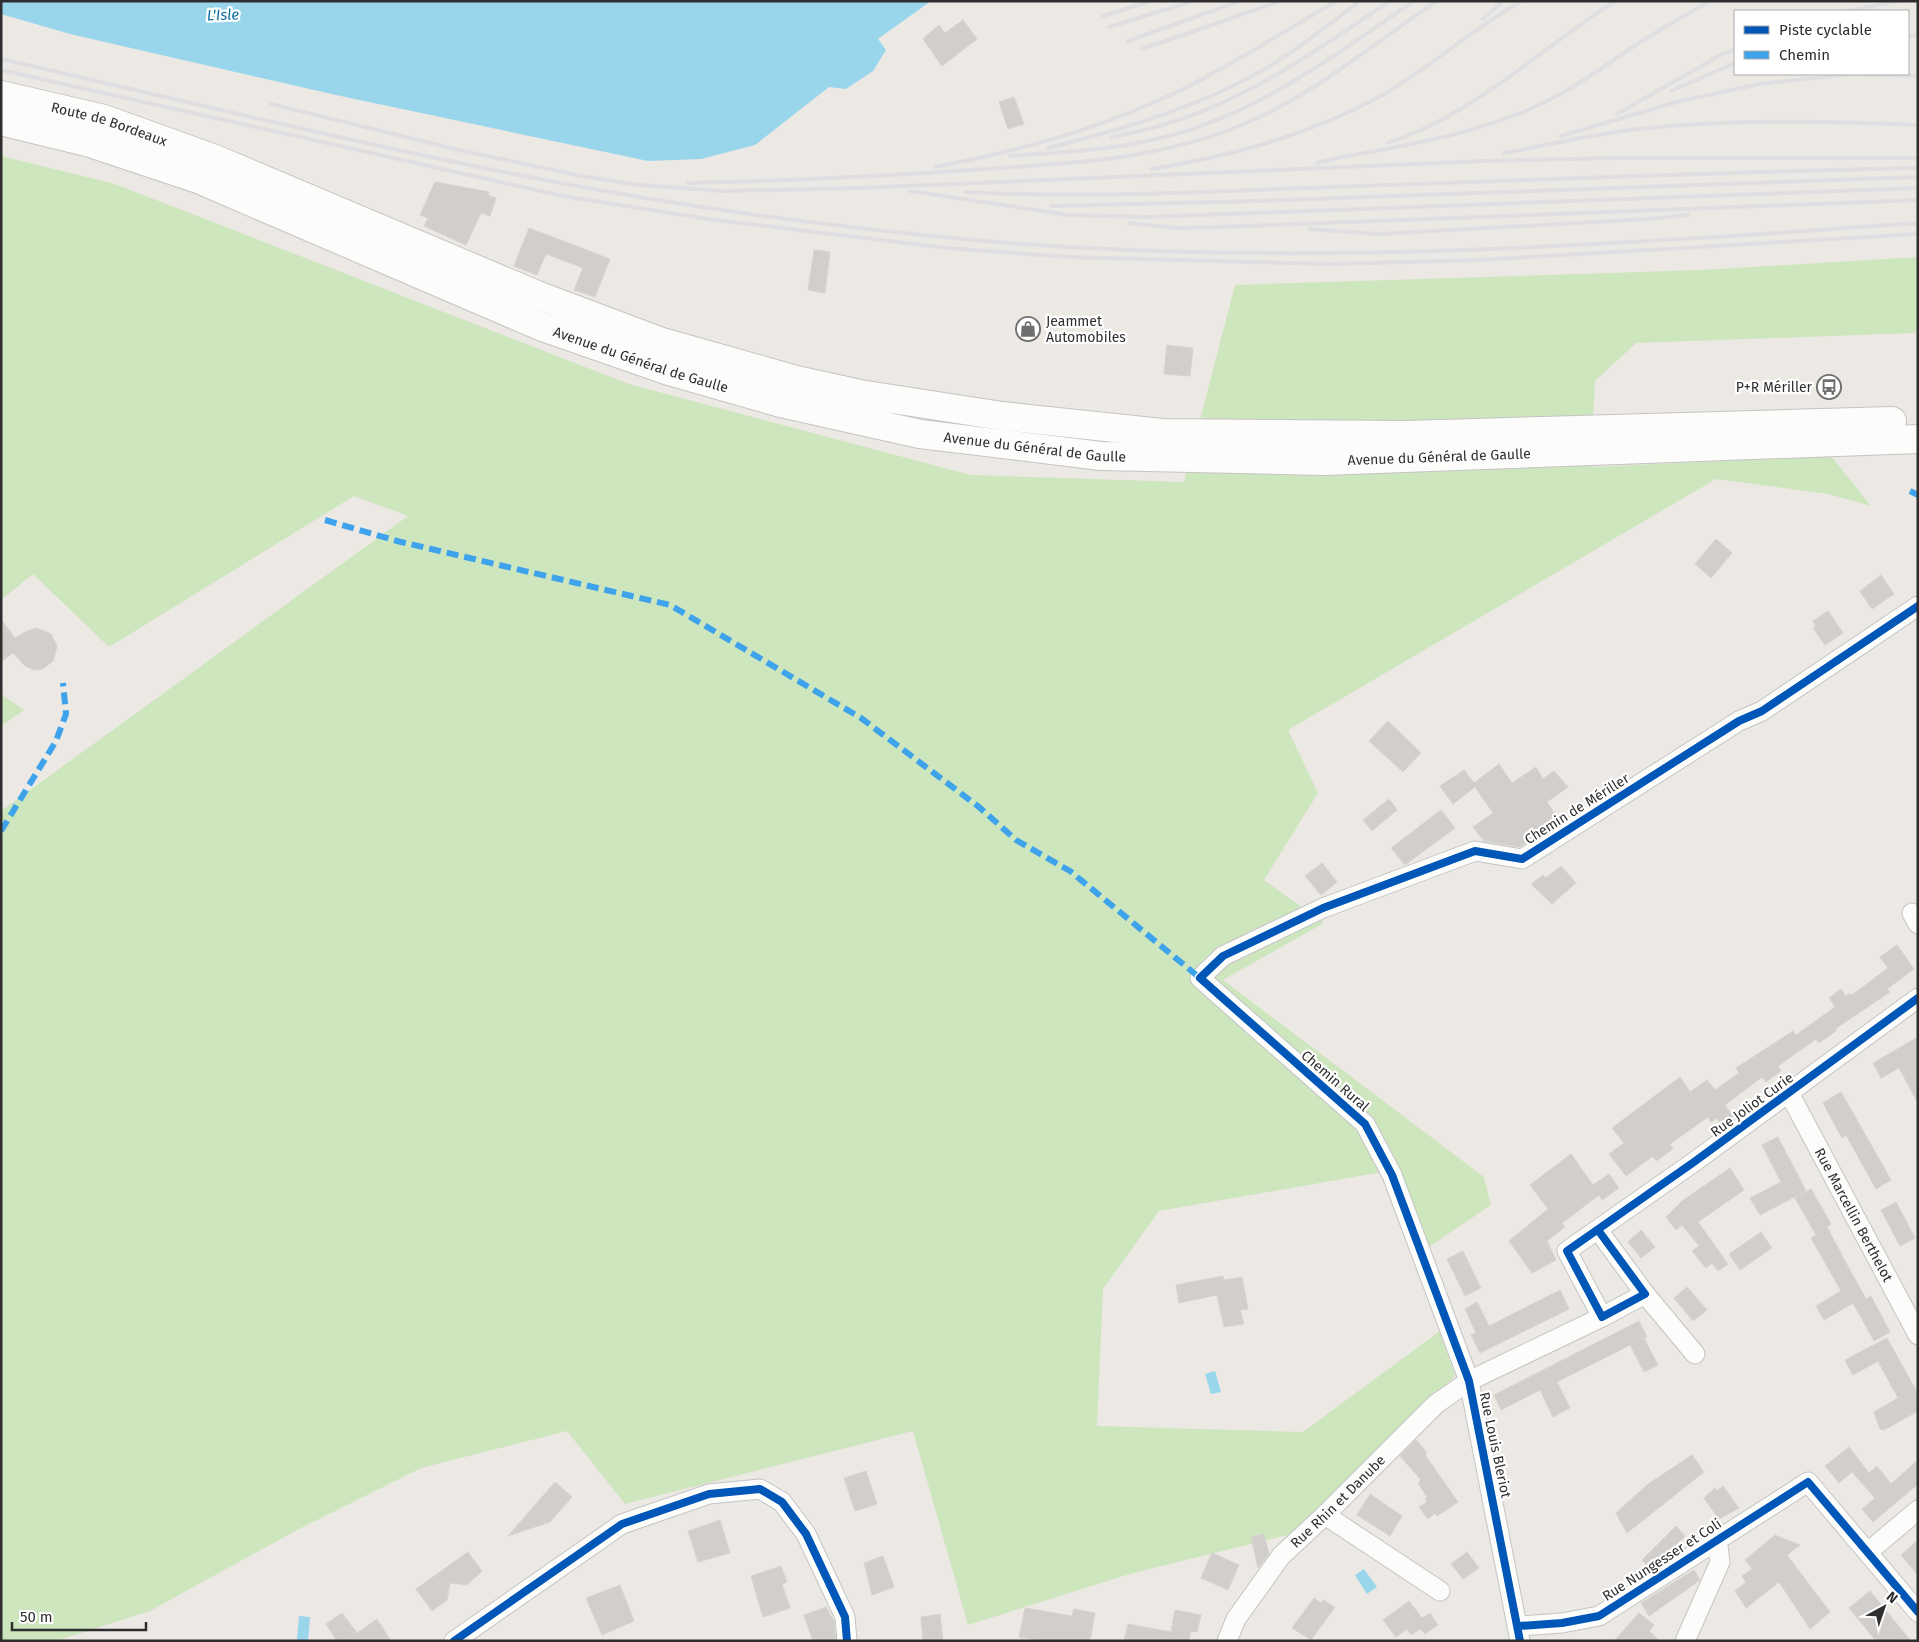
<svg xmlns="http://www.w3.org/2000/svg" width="1919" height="1642" font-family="'Fira Sans',sans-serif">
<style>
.green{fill:#cee6be}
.water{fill:#99d6ec}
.building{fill:#d1cecb;stroke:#d7d4d0}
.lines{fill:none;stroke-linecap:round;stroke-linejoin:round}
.minor-casing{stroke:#c5c4c5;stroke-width:21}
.secondary-casing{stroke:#c5c4c5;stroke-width:30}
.minor{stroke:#fcfcfb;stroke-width:19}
.secondary{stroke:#fcfcfb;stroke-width:28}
.rail{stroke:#dfdfe1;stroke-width:4}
.quiet{stroke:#3ea3eb;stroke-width:6;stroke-dasharray:12 6;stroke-linecap:butt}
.cycleway-casing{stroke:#fff;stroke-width:11}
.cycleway{stroke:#0057b8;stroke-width:8}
.labels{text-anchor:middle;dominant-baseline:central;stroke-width:4.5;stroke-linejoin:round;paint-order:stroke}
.street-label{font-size:14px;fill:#2e2e2e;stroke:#fff}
.poi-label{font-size:14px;fill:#2e2e2e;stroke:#fff;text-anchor:start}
.water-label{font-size:15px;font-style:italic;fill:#0d6fa3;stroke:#fff}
</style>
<rect width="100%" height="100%" fill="#ece8e4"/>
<path class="green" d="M1,156L115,184L629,384L971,475L1184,482L1235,285L1701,270L1918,257V330L1914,333L1636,343L1595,381L1591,467L1831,456L1871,506L1828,494L1716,479L1288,730L1318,793L1264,880L1324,923L1223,980L1484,1177L1491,1205L1426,1249L1394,1170L1159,1211L1103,1289L1097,1426L1303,1432L1440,1331L1455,1376L1295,1533L1133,1573L968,1625L913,1431L625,1504L567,1431L421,1468L297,1530L150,1611L56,1641H1V811L408,516L354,496L109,647L33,574L1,600Z
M1,694L24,710L1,726Z"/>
<path class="water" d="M1,1H931L878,39L886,50L873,71L846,89L829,87L755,145L701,159L648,161L336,95L70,34L1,14Z
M1215,1371L1221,1392L1211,1394L1205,1374Z
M1364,1569L1377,1587L1367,1594L1355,1575Z
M299,1616L310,1617L308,1641L297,1640Z"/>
<path class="building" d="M963,20L977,39L942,66L923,39L939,25L945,33Z
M1014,97L1024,124L1008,129L999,102Z
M435,182L489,192L488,195L496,198L490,216L481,213L466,245L424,226L428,218L420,215Z
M529,228L610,259L595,297L574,290L583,268L546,254L537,275L514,266Z
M814,250L830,252L825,293L808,290Z
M1167,345L1193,348L1190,376L1164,374Z
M1716,539L1732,553L1711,578L1695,564Z
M1881,575L1894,594L1872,609L1860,591Z
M1828,611L1843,633L1825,645L1813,628L1816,626L1813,621Z
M1,619L15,638L27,631L37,628L51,634L57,646L53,661L43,669L34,670L25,666L13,653L1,662Z
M1388,721L1421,753L1403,772L1369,741Z
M1499,764L1512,783L1536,767L1543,779L1554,771L1568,787L1547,802L1559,821L1520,847L1484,841L1473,827L1493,813L1475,787L1453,804L1440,786L1464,770L1474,783Z
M1389,799L1397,810L1372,831L1363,820Z
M1441,810L1455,828L1405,865L1391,848Z
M1322,863L1337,882L1321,895L1305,876Z
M1561,866L1576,883L1552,904L1531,884L1543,875L1546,878Z
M1897,945L1914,969L1887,989L1890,992L1835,1029L1836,1031L1819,1043L1816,1039L1778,1066L1781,1071L1766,1082L1762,1077L1725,1105L1733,1116L1721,1124L1717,1118L1711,1122L1708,1117L1670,1144L1673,1149L1656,1161L1653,1156L1626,1176L1609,1154L1624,1143L1612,1128L1680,1077L1690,1092L1707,1080L1715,1090L1739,1073L1736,1068L1793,1031L1796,1035L1835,1007L1829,998L1841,989L1846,996L1850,993L1852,995L1888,968L1880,957Z
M1918,1037V1103L1899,1068L1881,1078L1873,1063Z
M1841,1092L1891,1180L1876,1189L1846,1135L1842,1138L1823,1103Z
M1778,1137L1806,1191L1760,1215L1750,1198L1781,1182L1762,1145Z
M1571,1154L1593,1185L1609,1174L1619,1188L1602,1200L1599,1195L1562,1223L1565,1227L1547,1241L1556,1260L1532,1273L1509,1241L1548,1209L1530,1185Z
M1730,1168L1744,1190L1698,1222L1728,1264L1718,1271L1712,1263L1706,1268L1692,1251L1699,1246L1682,1225L1676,1230L1666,1217L1682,1201Z
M1811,1189L1831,1224L1827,1227L1846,1263L1866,1299L1871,1296L1890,1332L1874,1341L1853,1303L1824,1320L1816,1306L1841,1291L1811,1238L1816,1235L1795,1198Z
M1896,1202L1915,1238L1900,1246L1881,1210Z
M1641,1230L1655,1247L1641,1258L1628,1242Z
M1761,1232L1772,1248L1740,1270L1729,1254Z
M1463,1251L1481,1288L1465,1296L1447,1259Z
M1223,1276L1224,1280L1242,1277L1248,1309L1240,1310L1244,1324L1224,1327L1217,1295L1179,1303L1176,1285Z
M1687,1287L1707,1310L1693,1321L1674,1298Z
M1560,1290L1569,1309L1480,1353L1471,1335L1476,1333L1465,1309L1477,1302L1489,1326Z
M1639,1321L1647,1337L1644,1338L1658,1365L1644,1372L1630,1345L1557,1382L1570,1408L1560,1413L1553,1417L1540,1390L1501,1410L1494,1395Z
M1887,1338L1918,1394V1411L1884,1430L1880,1429L1874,1412L1898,1398L1878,1361L1853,1375L1845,1360Z
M1416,1440L1427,1453L1425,1455L1458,1502L1437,1516L1435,1513L1428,1519L1419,1507L1427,1502L1425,1499L1427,1497L1418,1483L1421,1480L1400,1456Z
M1849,1447L1869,1473L1877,1466L1891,1484L1918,1460V1484L1873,1522L1862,1509L1875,1498L1852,1472L1839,1483L1825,1466Z
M1692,1455L1704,1472L1627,1533L1616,1513L1648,1484Z
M866,1471L877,1504L855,1511L844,1478Z
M555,1482L572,1497L550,1522L508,1536Z
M1723,1486L1739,1508L1719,1519L1704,1498L1715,1488L1717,1491Z
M1370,1494L1402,1516L1390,1536L1357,1515Z
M720,1520L730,1553L698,1562L688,1531Z
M1676,1526L1685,1536L1651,1569L1642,1560Z
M1264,1534L1269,1554L1258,1568L1251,1537Z
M1775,1535L1800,1545L1787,1555L1830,1612L1810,1629L1779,1582L1746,1608L1735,1591L1746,1582L1742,1576L1752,1569L1745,1560Z
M1918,1540V1575L1901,1555Z
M468,1552L482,1571L467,1585L450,1583L447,1600L432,1611L416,1589Z
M1467,1552L1479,1568L1463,1579L1451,1564Z
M1212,1553L1239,1565L1228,1590L1201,1578Z
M883,1556L894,1587L872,1595L864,1563Z
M781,1566L787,1582L782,1584L790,1608L763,1617L751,1576Z
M1694,1570L1700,1580L1649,1616L1641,1603Z
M620,1585L634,1621L602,1635L586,1598Z
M1870,1591L1888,1613L1911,1641H1876L1849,1608Z
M1314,1598L1321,1603L1323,1600L1335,1607L1311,1640L1292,1628Z
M1409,1601L1422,1618L1430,1613L1438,1625L1425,1634L1420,1629L1411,1635L1407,1629L1396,1637L1383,1620Z
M826,1607L834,1621L836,1641H813L804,1615Z
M1025,1608L1072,1616L1074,1609L1095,1613L1090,1641H1042L1019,1637Z
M1175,1610L1201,1615L1197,1632L1191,1631L1189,1641H1124L1128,1624L1171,1632Z
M342,1613L357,1633L377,1619L391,1641H337L326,1624Z
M1639,1613L1654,1625L1649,1631L1660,1641H1614Z
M940,1614L943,1641H923L921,1617Z"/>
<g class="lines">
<defs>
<g id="minor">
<path d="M1912,913L1918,924"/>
<path id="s1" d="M1789,1093L1918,1335"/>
<path d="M1598,1230L1645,1294L1602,1317L1567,1251L1694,1162L1918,998"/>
<path d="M1645,1294L1695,1354"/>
<path d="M1325,1515L1440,1591"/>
<path d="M1868,1552L1918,1510"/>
<path d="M1519,1626L1562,1623L1599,1616L1808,1482L1918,1612"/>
<path d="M454,1641L622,1524L709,1494L760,1489L782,1502L806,1534L845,1617L847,1641"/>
<path id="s2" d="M1227,1641L1236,1619L1281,1556L1325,1515L1436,1404L1469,1381L1602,1317"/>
<path d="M1520,1641L1469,1381L1392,1175L1365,1124L1200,978L1223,956L1323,908L1475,851L1522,859L1739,721L1762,711L1918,606"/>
<path d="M1685,1641L1720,1562L1717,1539"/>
</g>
<g id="secondary">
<path id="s3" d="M1,95L104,119L215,159L537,295L662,342L796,380L860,394L1002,416L1162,433L1406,435L1892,421"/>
<path id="s4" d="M1,121L90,143L198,179L540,326L669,371L781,403L920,434L1101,456L1324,461L1918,439"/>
</g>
</defs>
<use href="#minor" class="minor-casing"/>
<use href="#secondary" class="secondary-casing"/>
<use href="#minor" class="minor"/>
<use href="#secondary" class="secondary"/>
<path class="rail" d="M1849,11L1899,1
M1103,16L1151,1
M1483,19L1503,1
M1109,27L1193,1
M1908,36L1918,35
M1128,41L1240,1
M1142,49L1281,1
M1,59C172,98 342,140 514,174C669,205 827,227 985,241C1296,268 1608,245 1918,223
M1,70L563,196L708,219L947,248L1068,257L1331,264L1479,260L1918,234
M1671,91L1735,63
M271,104L463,151L587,177L639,185L723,191L859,188L1485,161L1614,158H1918
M1617,114L1719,56L1735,49
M1561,136L1680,101L1760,84L1851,74L1918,76
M1111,137C1221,119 1301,61 1390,1
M1387,143C1474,115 1539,50 1615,1
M1048,148C1115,131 1182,112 1243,81C1286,59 1322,30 1360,1
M1504,153C1548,145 1593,134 1638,129C1731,119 1825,121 1918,125
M1010,156C1057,152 1105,151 1152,140C1251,119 1332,57 1414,1
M1344,157C1413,144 1482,133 1545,102C1579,86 1608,63 1639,43C1662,28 1687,14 1711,1
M1317,163L1351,155
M935,167C1021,151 1106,127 1185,88C1237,62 1286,30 1337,1
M1151,169C1234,155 1304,137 1379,97C1429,69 1471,29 1522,1
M687,183C786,181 886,176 985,169C1074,163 1154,160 1239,126C1312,97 1372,44 1437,1
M910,191L1069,215L1148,217L1918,188
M966,192C1089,199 1211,191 1334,187C1529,180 1723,172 1918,168
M1051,206L1257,201L1918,177
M1129,223L1175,228L1219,227L1918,200
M1309,229L1379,234L1648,219L1688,215"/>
<path class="quiet" d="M1910,491L1918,495
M325,520L397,541L670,605L861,718L979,807L1016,840L1070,871L1200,978
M1,831L56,741L66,714L63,683"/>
<defs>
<path id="cycleway" d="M1598,1230L1645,1294L1602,1317L1567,1251L1694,1162L1918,998
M1519,1626L1562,1623L1599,1616L1808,1482L1918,1612
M454,1641L622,1524L709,1494L760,1489L782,1502L806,1534L845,1617L847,1641
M1520,1641L1469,1381L1392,1175L1365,1124L1200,978L1223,956L1323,908L1475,851L1522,859L1739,721L1762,711L1918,606"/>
</defs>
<use href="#cycleway" class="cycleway-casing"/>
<use href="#cycleway" class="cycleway"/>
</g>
<defs>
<symbol id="shop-ring" viewBox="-11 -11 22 22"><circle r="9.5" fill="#fff" stroke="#706f6e" stroke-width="1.5"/><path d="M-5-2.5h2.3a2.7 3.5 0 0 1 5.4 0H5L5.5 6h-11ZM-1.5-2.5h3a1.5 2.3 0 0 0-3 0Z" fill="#706f6e"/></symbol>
<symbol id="bus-ring" viewBox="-11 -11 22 22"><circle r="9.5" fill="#fff" stroke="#706f6e" stroke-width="1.5"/><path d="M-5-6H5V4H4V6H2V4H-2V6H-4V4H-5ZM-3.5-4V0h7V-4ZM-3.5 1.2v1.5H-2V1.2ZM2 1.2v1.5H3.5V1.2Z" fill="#706f6e"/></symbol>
</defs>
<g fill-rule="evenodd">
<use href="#shop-ring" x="1014" y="315" width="28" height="28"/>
<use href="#bus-ring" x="1815" y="373" width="28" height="28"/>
</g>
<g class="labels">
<g class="street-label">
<text stroke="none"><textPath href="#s3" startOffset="112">Route de Bordeaux</textPath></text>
<text stroke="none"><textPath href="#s4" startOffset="684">Avenue du Général de Gaulle</textPath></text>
<text stroke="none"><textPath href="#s4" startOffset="1089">Avenue du Général de Gaulle</textPath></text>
<text stroke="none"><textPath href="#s4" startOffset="1494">Avenue du Général de Gaulle</textPath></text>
<text transform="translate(1577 809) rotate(-32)">Chemin de Mériller</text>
<text transform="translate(1335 1081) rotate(41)">Chemin Rural</text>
<text transform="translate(1752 1105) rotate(-36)">Rue Joliot Curie</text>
<text stroke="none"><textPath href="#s1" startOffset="138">Rue Marcellin Berthelot</textPath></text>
<text transform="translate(1495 1445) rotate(78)">Rue Louis Bleriot</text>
<text stroke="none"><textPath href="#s2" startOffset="180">Rue Rhin et Danube</textPath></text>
<text transform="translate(1662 1560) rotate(-33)">Rue Nungesser et Coli</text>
</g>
<g class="poi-label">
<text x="1046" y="321">Jeammet<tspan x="1046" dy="16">Automobiles</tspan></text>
<text x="1812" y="387" text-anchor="end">P+R Mériller</text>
</g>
<g class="water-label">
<text transform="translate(223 15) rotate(-2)">L'Isle</text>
</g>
</g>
<rect width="1919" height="1642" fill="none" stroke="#2e2e2e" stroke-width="5"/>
<rect x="1734" y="10" width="175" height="65" fill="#ffffff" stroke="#ababab"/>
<rect x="1744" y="26" width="25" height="8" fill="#0057b8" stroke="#ababab"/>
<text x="1779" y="35" font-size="15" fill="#2e2e2e">Piste cyclable</text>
<rect x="1744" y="51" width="25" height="8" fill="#3ea3eb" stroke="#ababab"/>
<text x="1779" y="60" font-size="15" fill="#2e2e2e">Chemin</text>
<g transform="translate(1884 1607) rotate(40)" stroke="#ffffff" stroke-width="4" paint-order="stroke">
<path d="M0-4L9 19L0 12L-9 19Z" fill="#2e2e2e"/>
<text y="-8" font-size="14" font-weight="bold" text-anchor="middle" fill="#2e2e2e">N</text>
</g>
<path d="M12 1622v8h134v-8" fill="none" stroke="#2e2e2e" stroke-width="2.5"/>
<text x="20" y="1622" font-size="15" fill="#2e2e2e" stroke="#ffffff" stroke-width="4" paint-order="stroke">50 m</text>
</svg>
